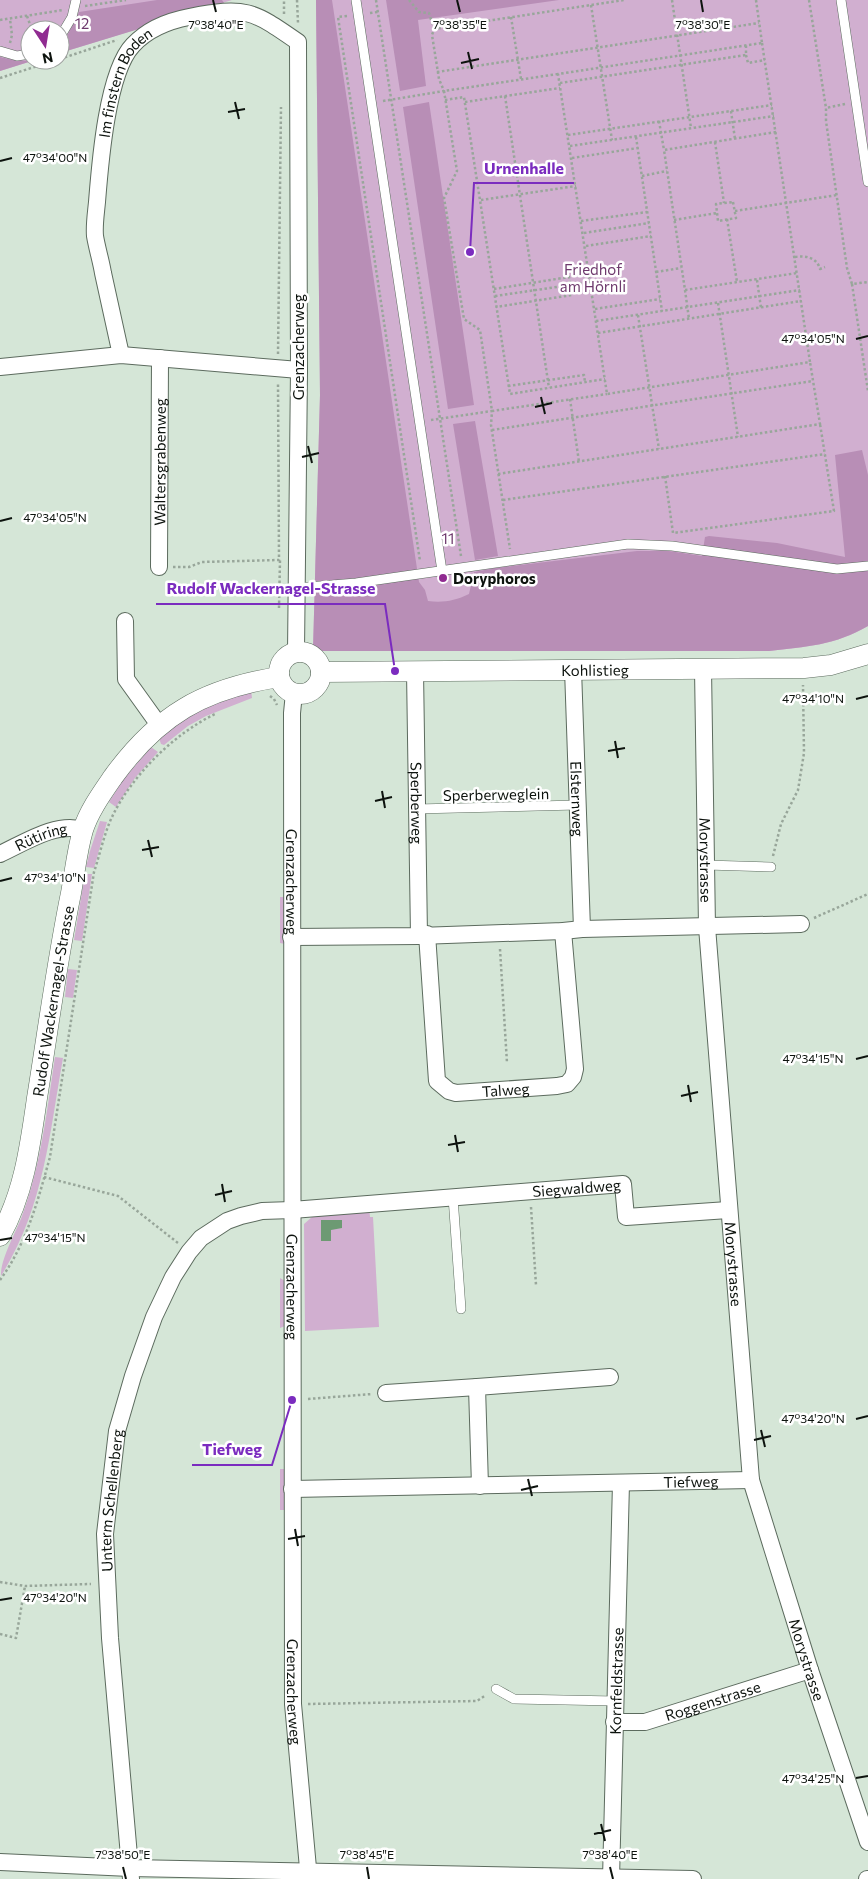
<svg xmlns="http://www.w3.org/2000/svg" width="868" height="1879" font-family="Commissioner,sans-serif">
<style>
.green{fill:#d1afd0}
.forest{fill:#b88eb6}
.water{fill:#6d9a73}
.lines{fill:none;stroke-linecap:round;stroke-linejoin:round}
.service-casing{stroke:#5c6b5e;stroke-width:10}
.minor-casing{stroke:#5c6b5e;stroke-width:18}
.tertiary-casing{stroke:#5c6b5e;stroke-width:21}
.path{stroke:#98a69a;stroke-width:2.5;stroke-dasharray:2.5 2.5;stroke-linecap:butt}
.service{stroke:#fff;stroke-width:9}
.minor{stroke:#fff;stroke-width:16}
.tertiary{stroke:#fff;stroke-width:20}
.ticks{fill:none;stroke:#0d130e;stroke-width:2}
.poi-dot{fill:#902b91;stroke:#fff;stroke-width:2}
.labels{text-anchor:middle;dominant-baseline:central;stroke-width:5;stroke-linejoin:round;paint-order:stroke}
.park-label{font-size:15px;fill:#6e396d;stroke:#fff}
.street-label{font-size:15px;fill:#0d130e;stroke:#fff}
.poi-label{font-size:15px;font-weight:bold;fill:#0d130e;stroke:#fff;text-anchor:start}
.ticks-label{font-size:12px;text-anchor:middle;fill:#0d130e;stroke:#fff;stroke-width:5;stroke-linejoin:round;paint-order:stroke}
.leader{fill:none;stroke:#7b2cbf;stroke-width:2}
.callout-dot{fill:#7b2cbf;stroke:#fff;stroke-width:2}
.callout-label{font-size:16px;text-anchor:middle;font-weight:bold;fill:#7b2cbf;stroke:#fff;stroke-width:5;stroke-linejoin:round;paint-order:stroke}
</style>
<rect width="100%" height="100%" fill="#d5e6d7"/>
<path class="green" d="M0,0H232L60,53V30H30V60H35L0,71Z
M316,0H868V626C836,645 805,647 769,651H313L320,395Z
M251,690L252,698L206,716L188,726L164,745L161,744L159,738L188,714Z
M151,747L158,752L135,778L116,807L109,802L123,780Z
M100,821L107,822L94,868L86,867L90,851Z
M85,874H92L82,941L74,940Z
M280,897H285V944L280,943Z
M68,969L77,970L73,998L65,997Z
M55,1057L63,1058C49,1136 44,1207 1,1276C0,1260 16,1232 22,1216C41,1165 47,1110 55,1057Z
M369,1206L370,1217H373L379,1327L305,1331L304,1224L320,1210Z
M280,1278L285,1281V1326L280,1328Z
M280,1469H285V1510H280Z"/>
<path class="forest" d="M157,0H222L224,3L60,53V46L63,44L79,12Z
M316,0H332L419,582L425,590L428,601C442,603 455,601 469,594L474,572L495,568L637,551H669L702,556L705,537L709,536L777,543L845,557L835,455L862,450L868,475V626C836,645 805,647 769,651H313L320,395Z
M386,0H559L418,20L426,86L400,91Z
M0,57L18,61L35,60L0,71Z
M429,102L474,405L448,409L403,107Z
M475,421L498,556L475,560L453,424Z"/>
<path class="water" d="M321,1220H342V1228L331,1230V1241H321Z"/>
<g class="lines">
<defs>
<path id="service" d="M356,0L442,571
M841,0L868,182
M60,37L72,17L76,0
M0,51L17,56L30,54
M296,588L356,583L628,544L672,546L837,569L868,566
M416,809L577,805
M706,865L771,867
M453,1197L461,1309
M496,1689L514,1699L615,1701"/>
<g id="minor">
<path id="s1" d="M121,355C115,328 109,300 103,273C101,261 97,248 95,236C94,225 96,213 97,202C100,164 107,72 133,45C148,29 168,21 189,17C246,6 252,10 298,42L299,370L296,652"/>
<path d="M0,367L121,355L299,370"/>
<path id="s2" d="M159,567L160,358"/>
<path d="M125,621L126,679L159,725"/>
<path id="s3" d="M573,669L582,929"/>
<path id="s4" d="M703,669L707,927L751,1480L810,1670L868,1842"/>
<path id="s5" d="M415,671L419,936"/>
<path id="s6" d="M294,693L292,713L293,1704L309,1879"/>
<path id="s7" d="M0,854C24,843 57,821 83,830"/>
<path id="s8" d="M427,934L437,1081L449,1091L456,1093L557,1086L567,1084L573,1077L575,1069L563,931"/>
<path d="M291,937L419,936L563,931L582,929L801,924"/>
<path d="M386,1393L477,1387"/>
<path d="M480,1486L477,1387L610,1377"/>
<path id="s9" d="M292,1489L751,1480"/>
<path id="s10" d="M614,1722H645L810,1670"/>
<path d="M0,1862L130,1868L693,1879"/>
<path id="s11" d="M131,1879L110,1638L105,1534L117,1431L133,1376L154,1317L173,1277L189,1252L201,1238L227,1221L241,1216L262,1211L292,1210L623,1184L626,1217L728,1210"/>
<path id="s12" d="M611,1879L621,1483"/>
<path d="M867,1879H868"/>
</g>
<g id="tertiary">
<circle cx="300" cy="673" r="21"/>
<path id="s13" d="M321,672L804,668L831,665L868,654"/>
<path id="s14" d="M0,1236C24,1193 30,1147 37,1098C48,1030 57,961 71,893C75,872 77,850 83,830C89,811 102,793 113,777C158,715 203,689 279,677"/>
</g>
</defs>
<use href="#service" class="service-casing"/>
<use href="#minor" class="minor-casing"/>
<use href="#tertiary" class="tertiary-casing"/>
<path class="path" d="M297,0L298,23
M376,0L461,556
M409,0L419,12L429,13L434,29
M672,0L691,128
M756,0L762,43
M809,0L826,108
M591,5L612,140
M85,6L126,0
M370,13L378,12
M284,14V0
M27,16L32,30
M347,16L338,17L420,561
M511,17L521,79
M0,20L63,10
M10,43L12,35L10,19
M762,43L810,362L607,394L558,74Z
M746,55L748,63L765,60
M60,59L117,40
M437,72L759,23
M558,74L444,91L457,171L444,198L464,319L480,330L492,411L607,394
M0,78L56,60
M560,83L746,55V45
M505,96L549,388
M445,100L464,97L510,394L605,379
M383,101L444,91L439,79L432,35L434,29L624,0
M465,102L560,88
M845,104L826,108V121L847,268L852,284L868,282
M731,111L735,139
M659,121L664,150
M776,132L664,150L685,290L797,273
M568,135L772,105
M636,137L662,311
M715,142L724,203
M570,146L774,116
M572,158L638,148
M642,176L667,171
M481,200L576,186
M733,202L736,218L718,221L716,204Z
M735,211L837,195
M727,219L737,282
M674,220L717,213
M581,221L647,212
M584,233L649,223
M586,246L651,236
M795,257C806,255 817,258 820,269L825,267
M656,272L681,268
M757,280L761,308
M852,284L868,391
M494,289L569,277L572,295L496,307
M685,290L689,319
M495,296L591,282
M718,303L738,437
M595,309L660,299
M638,315L659,449
M596,321L800,290
M598,333L801,301
M278,354L281,107
M508,386L584,375L585,382
M570,399L579,462
M431,420L492,411L491,425L510,549
M492,430L813,381
M498,474L820,424L810,362
M665,476L673,533L834,511L820,424
M503,500L825,454
M173,567H189L202,562L279,560L278,384
M279,608L280,560
M272,660L278,655L279,651
M270,696L274,699L277,705
M773,856L781,824L798,790L804,753L803,685
M814,918L868,894
M500,949L507,1063
M44,1177L118,1196L178,1243
M531,1207L536,1285
M0,1280C27,1243 38,1200 50,1157L94,872C100,854 104,834 112,817C132,775 174,734 215,714
M308,1399L372,1394
M0,1582L25,1586L91,1584
M0,1634L16,1638L25,1586
M308,1704L477,1701L486,1695"/>
<use href="#service" class="service"/>
<use href="#minor" class="minor"/>
<use href="#tertiary" class="tertiary"/>
</g>
<path class="ticks" d="M213,0L216,12M457,0L460,12M701,0L703,12M468,52L472,69M461,63L479,59M235,102L239,119M228,112L245,109M0,161L12,158M856,339L868,336M541,397L545,414M535,407L552,403M308,446L312,463M302,457L319,453M0,521L12,518M856,699L868,696M615,741L618,758M608,751L625,748M382,791L385,808M375,801L392,797M148,840L152,857M142,850L159,847M0,881L12,878M856,1059L868,1056M688,1085L691,1102M681,1096L698,1092M455,1135L458,1152M448,1145L465,1142M222,1184L225,1202M215,1195L232,1191M0,1240L12,1238M856,1419L868,1416M761,1430L765,1447M754,1440L771,1436M528,1479L532,1496M521,1490L538,1486M295,1529L298,1546M288,1539L305,1536M0,1600L12,1598M856,1778L868,1776M601,1824L605,1841M594,1834L611,1830M123,1867L126,1879M367,1867L369,1879M610,1867L613,1879"/>
<circle class="poi-dot" cx="443" cy="578" r="5"/>
<g class="labels">
<g class="park-label">
<text x="82" y="23">12</text>
<text x="593" y="269">Friedhof<tspan x="593" dy="17">am Hörnli</tspan></text>
<text x="448" y="538">11</text>
</g>
<g class="street-label">
<text stroke="none"><textPath href="#s1" startOffset="281">Im finstern Boden</textPath></text>
<text transform="translate(298 347) rotate(-90)">Grenzacherweg</text>
<text stroke="none"><textPath href="#s2" startOffset="105">Waltersgrabenweg</textPath></text>
<text stroke="none"><textPath href="#s13" startOffset="274">Kohlistieg</textPath></text>
<text transform="translate(496 794) rotate(-1)">Sperberweglein</text>
<text stroke="none"><textPath href="#s3" startOffset="130">Elsternweg</textPath></text>
<text stroke="none"><textPath href="#s5" startOffset="132">Sperberweg</textPath></text>
<text stroke="none"><textPath href="#s7" startOffset="45">Rütiring</textPath></text>
<text stroke="none"><textPath href="#s4" startOffset="191">Morystrasse</textPath></text>
<text stroke="none"><textPath href="#s6" startOffset="189">Grenzacherweg</textPath></text>
<text stroke="none"><textPath href="#s14" startOffset="242">Rudolf Wackernagel-Strasse</textPath></text>
<text stroke="none"><textPath href="#s8" startOffset="220">Talweg</textPath></text>
<text stroke="none"><textPath href="#s11" startOffset="1045">Siegwaldweg</textPath></text>
<text stroke="none"><textPath href="#s4" startOffset="596">Morystrasse</textPath></text>
<text stroke="none"><textPath href="#s6" startOffset="594">Grenzacherweg</textPath></text>
<text stroke="none"><textPath href="#s9" startOffset="399">Tiefweg</textPath></text>
<text stroke="none"><textPath href="#s11" startOffset="380">Unterm Schellenberg</textPath></text>
<text stroke="none"><textPath href="#s4" startOffset="1001">Morystrasse</textPath></text>
<text stroke="none"><textPath href="#s12" startOffset="198">Kornfeldstrasse</textPath></text>
<text stroke="none"><textPath href="#s6" startOffset="999">Grenzacherweg</textPath></text>
<text stroke="none"><textPath href="#s10" startOffset="102">Roggenstrasse</textPath></text>
</g>
<g class="poi-label">
<text x="453" y="578">Doryphoros</text>
</g>
</g>
<g class="ticks-label">
<text x="216" y="29">7°38'40"E</text>
<text x="460" y="29">7°38'35"E</text>
<text x="703" y="29">7°38'30"E</text>
<text x="55" y="162">47°34'00"N</text>
<text x="813" y="343">47°34'05"N</text>
<text x="55" y="522">47°34'05"N</text>
<text x="813" y="703">47°34'10"N</text>
<text x="55" y="882">47°34'10"N</text>
<text x="813" y="1063">47°34'15"N</text>
<text x="55" y="1242">47°34'15"N</text>
<text x="813" y="1423">47°34'20"N</text>
<text x="55" y="1602">47°34'20"N</text>
<text x="813" y="1783">47°34'25"N</text>
<text x="123" y="1859">7°38'50"E</text>
<text x="367" y="1859">7°38'45"E</text>
<text x="610" y="1859">7°38'40"E</text>
</g>
<path class="leader" d="M470 252L474 183H574M395 671L385 604H156M292 1400L272 1465H192"/>
<g class="callout-dot">
<circle cx="470" cy="252" r="5"/>
<circle cx="395" cy="671" r="5"/>
<circle cx="292" cy="1400" r="5"/>
</g>
<g class="callout-label">
<text x="524" y="174">Urnenhalle</text>
<text x="271" y="594">Rudolf Wackernagel-Strasse</text>
<text x="232" y="1455">Tiefweg</text>
</g>
<g transform="translate(45 45) rotate(168)"><circle r="24" fill="#ffffff" stroke="#9ea19f"/>
<path d="M0-4L9 19L0 12L-9 19Z" fill="#902b91"/>
<text y="-8" font-size="14" font-weight="bold" text-anchor="middle" fill="#0d130e">N</text>
</g>
</svg>
